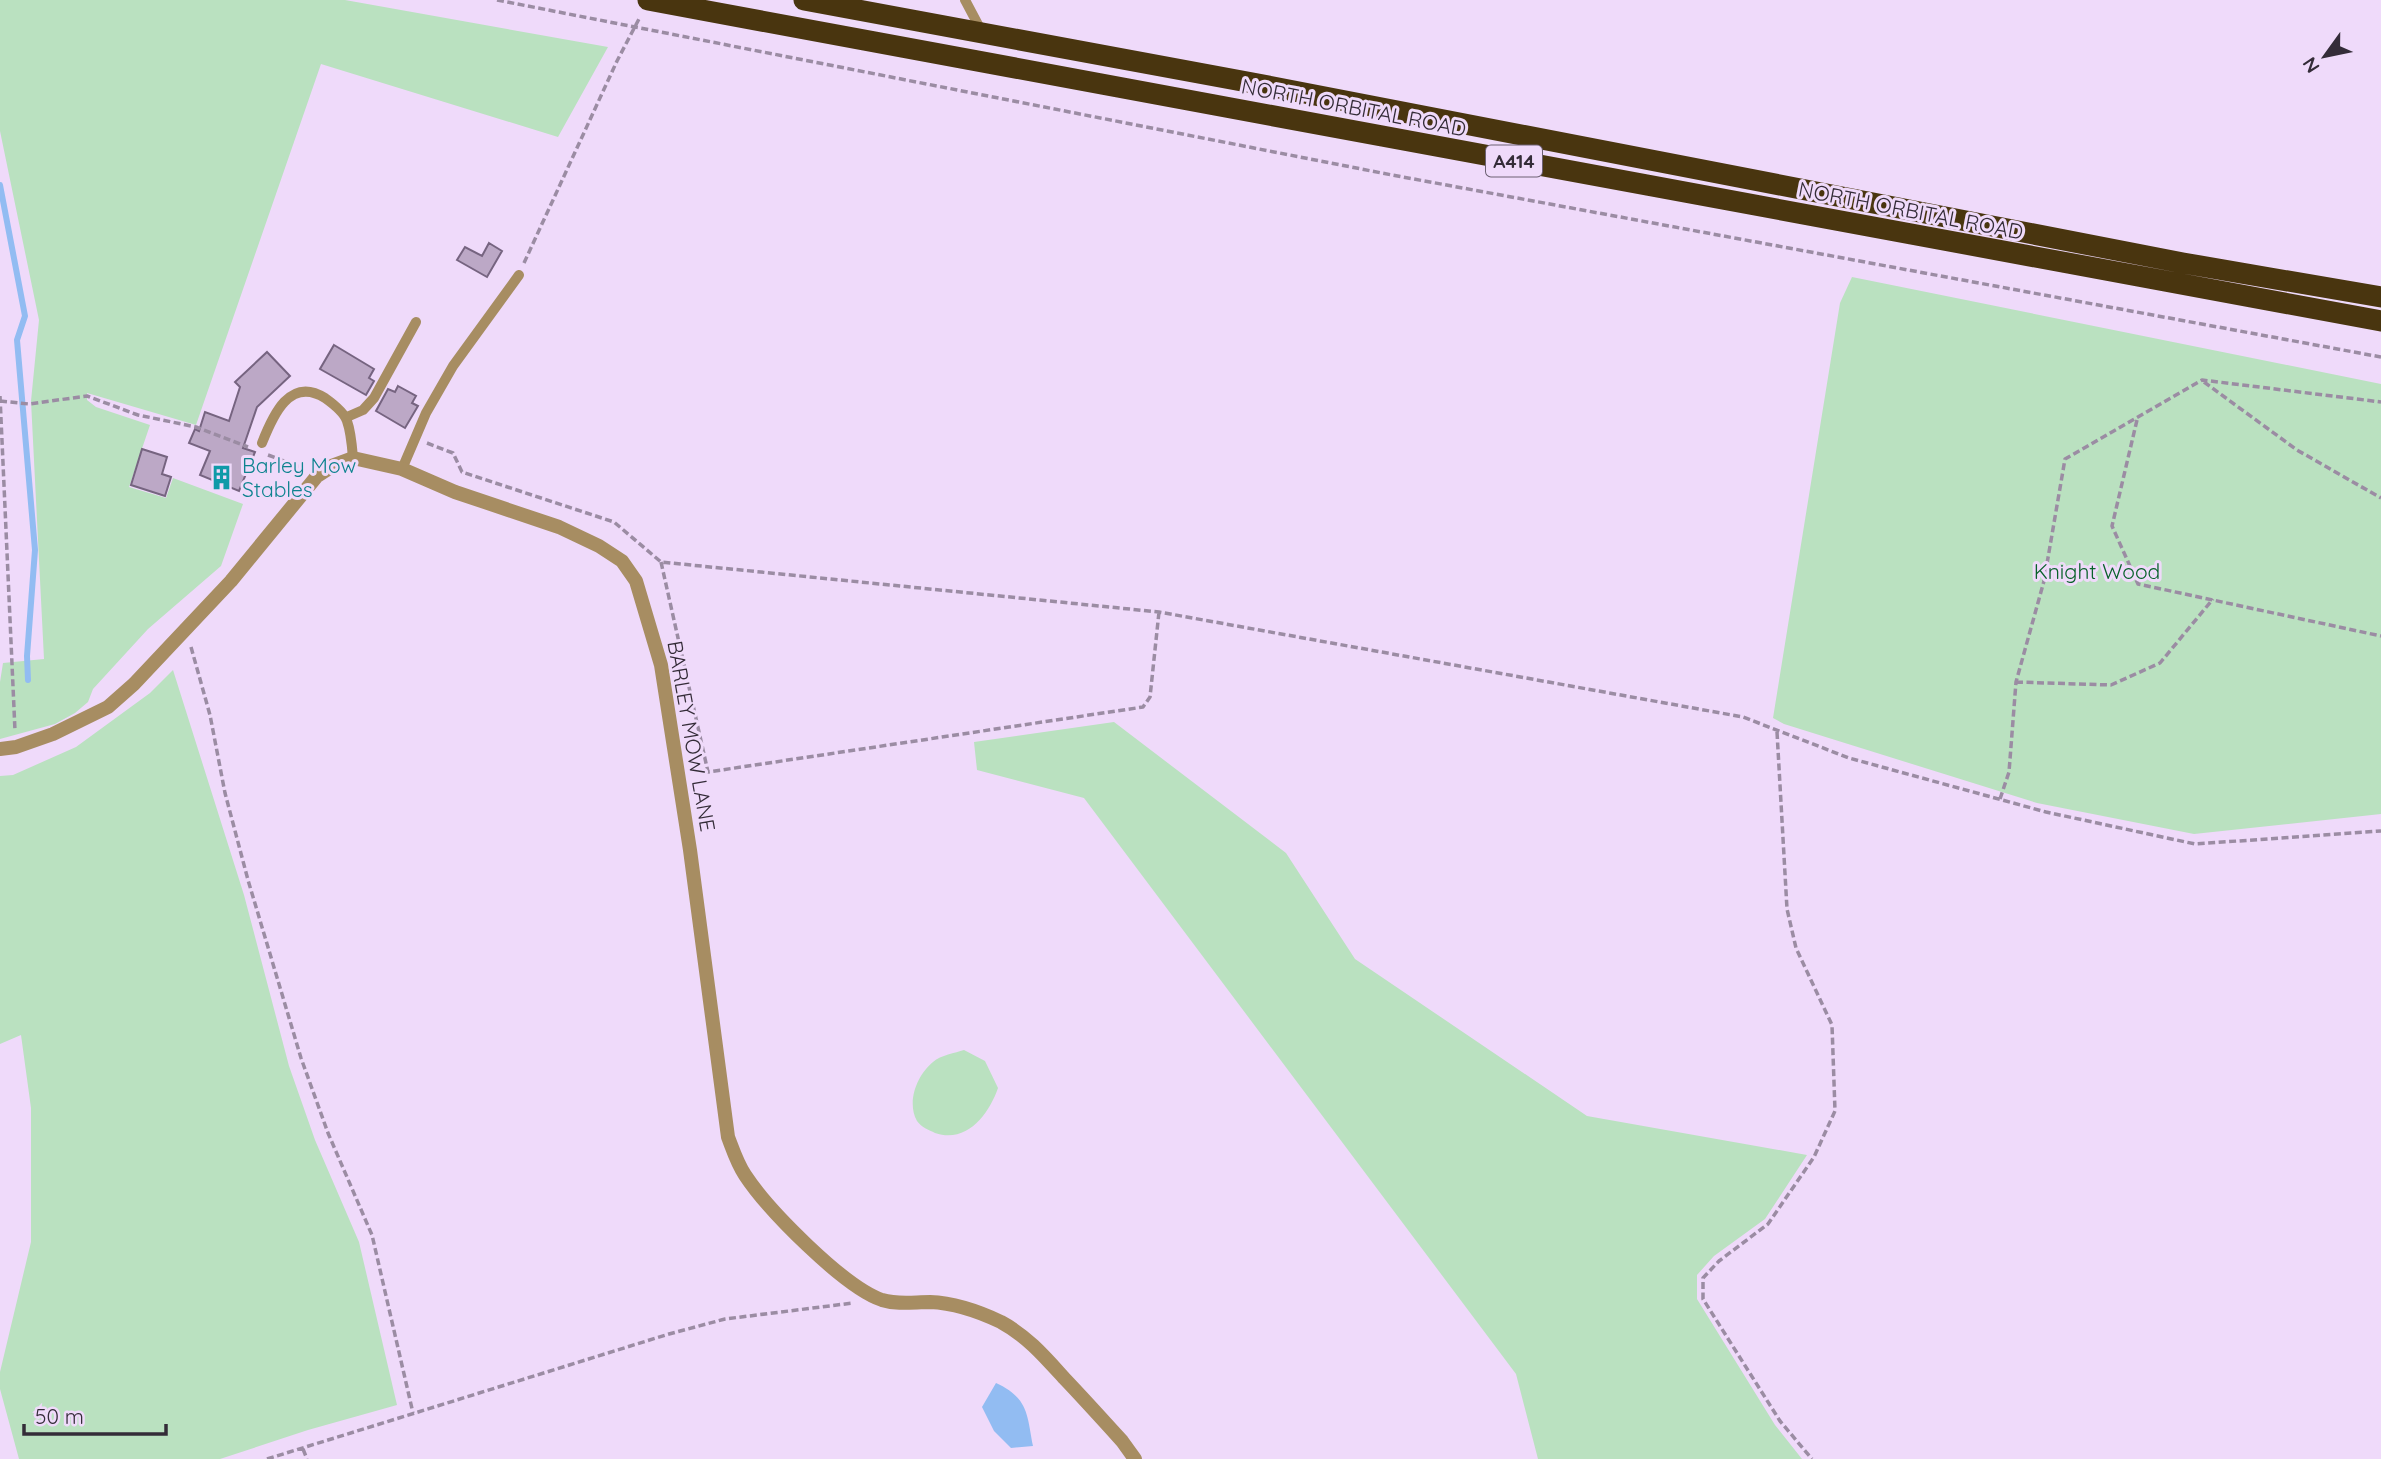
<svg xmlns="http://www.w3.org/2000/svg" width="2381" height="1459" font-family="Quicksand,sans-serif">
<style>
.green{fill:#bae1c0}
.water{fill:#92bcf2}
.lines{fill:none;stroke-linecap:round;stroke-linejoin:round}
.stream{stroke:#92bcf2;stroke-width:6}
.building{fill:#bca8c6;stroke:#766480;stroke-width:2}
.path{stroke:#9b8ca3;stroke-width:3.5;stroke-dasharray:7 3.5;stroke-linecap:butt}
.lane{stroke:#a78d62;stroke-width:10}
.street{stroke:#a78d62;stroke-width:14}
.highway{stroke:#49350f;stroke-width:21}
.labels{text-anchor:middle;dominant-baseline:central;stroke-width:6;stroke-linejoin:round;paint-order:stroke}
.shield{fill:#efdafa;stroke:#6c6072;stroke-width:2}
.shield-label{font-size:19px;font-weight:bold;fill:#342c38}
.street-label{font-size:21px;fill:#342c38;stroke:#efdafa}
.culture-label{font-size:21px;fill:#0d838f;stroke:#efdafa;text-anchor:start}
.park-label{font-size:21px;fill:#076229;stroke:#efdafa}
</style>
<rect width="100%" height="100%" fill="#efdafa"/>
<path class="green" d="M0,0H345L608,47L558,137L321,64L196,425L87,393V400L96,407L150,425L129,487L166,498L173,478L243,504L221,566L148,629L93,689L88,702L75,713L55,724L0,739V682L3,663L44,659L31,401L39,320L0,131Z
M1852,277L2381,384V814L2194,834L2037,803L1784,724L1773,718L1840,303Z
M173,670L244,895L289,1066L315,1140L359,1242L397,1405L308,1430L220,1459H19L0,1389V1372L31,1242V1108L21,1035L0,1044V776L13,775L76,747L150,693Z
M1114,722L1286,853L1355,959L1587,1116L1807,1155L1765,1219L1714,1256L1697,1275V1299L1775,1425L1802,1459H1538L1516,1374L1084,798L977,770L974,742Z
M964,1050L985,1061L998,1088C989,1114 967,1144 935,1133C929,1130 921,1127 917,1121C906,1101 918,1074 933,1062C941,1055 955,1053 964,1050Z"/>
<path class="water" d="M996,1383C1029,1398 1027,1416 1033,1446L1011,1448L994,1431L982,1407Z"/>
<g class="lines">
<path class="stream" d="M0,185L25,316L17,340L35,550L27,656L28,680"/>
</g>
<path class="building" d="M489,243L502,251L487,277L457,260L465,247L482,256Z
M334,345L374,369L369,378L374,381L366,395L320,369Z
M267,352L290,376L257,407L243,448L255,452L239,491L200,475L210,451L189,443L195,429L199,431L205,412L229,421L240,387L235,382Z
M398,386L416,396L412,403L418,406L405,428L376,411L388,389L395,392Z
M142,449L167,457L162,474L171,477L165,496L131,485Z"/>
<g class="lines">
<path class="path" d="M497,0L1392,175L2381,357
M524,263L617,61L640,17
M2204,382L2297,450L2381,498
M0,396L15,731
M0,401L29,404L87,396L138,415L196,427L248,447
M2137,420L2112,526L2138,584L2381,636
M427,443L453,453L462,472L614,522L661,562L1159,612L1743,717L1849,758L2046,812L2195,844L2381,831
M268,455L303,468
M661,562L708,772L1143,707L1150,697L1159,612
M191,647L210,715L225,793L248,880L301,1058L328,1133L372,1235L413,1413
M2016,682L2111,685L2160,663L2213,599
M1777,732L1787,909L1796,948L1832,1025L1835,1111L1814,1157L1768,1224L1719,1261L1703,1278V1299L1780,1421L1812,1459
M2000,799L2009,772L2016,682L2044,581L2065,459L2202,380L2381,402
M303,1449L307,1459
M267,1459L669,1334L725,1319L853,1303"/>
<path class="lane" d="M965,0L982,32
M347,417L363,410L374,398L416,322
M262,443C273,415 290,376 325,398C332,403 344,412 347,421C351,432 352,446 353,458
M402,469L426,413L453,366L519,275"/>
<path class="street" d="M0,749L16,747L53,734L108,707L134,684L231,581L317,476L334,465L353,458L402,469L455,492L559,527L599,546L622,561L636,581L661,665L690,850L728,1137C733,1150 737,1163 745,1175C768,1210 844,1287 882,1300C898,1305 914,1302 930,1302C955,1303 978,1311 1001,1322C1027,1336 1045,1357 1064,1378C1084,1399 1103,1420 1122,1441L1135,1459"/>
<path class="highway" d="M648,0L2381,321
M804,0L1258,84L2183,263L2381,297"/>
</g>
<defs>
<symbol id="building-bare" viewBox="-9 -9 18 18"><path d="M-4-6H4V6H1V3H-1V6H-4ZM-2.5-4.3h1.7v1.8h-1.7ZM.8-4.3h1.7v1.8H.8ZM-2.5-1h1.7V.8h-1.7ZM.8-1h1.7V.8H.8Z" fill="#0f9aa8" stroke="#efdafa" stroke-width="2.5" paint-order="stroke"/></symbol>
</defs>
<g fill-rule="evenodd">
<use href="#building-bare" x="204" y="460" width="35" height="35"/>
</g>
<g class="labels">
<rect class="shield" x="1486" y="145.5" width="56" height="31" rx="5"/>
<g class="shield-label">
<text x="1514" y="161">A414</text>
</g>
<g class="street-label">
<text transform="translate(1354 107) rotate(11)">NORTH ORBITAL ROAD</text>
<text transform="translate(1911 210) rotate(11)">NORTH ORBITAL ROAD</text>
<text transform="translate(692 736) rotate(80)">BARLEY MOW LANE</text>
</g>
<g class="culture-label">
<text x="242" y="465">Barley Mow<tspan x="242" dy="24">Stables</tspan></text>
</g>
<g class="park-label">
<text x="2097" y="571">Knight Wood</text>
</g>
</g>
<g transform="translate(2325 56) rotate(237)" stroke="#efdafa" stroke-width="5" paint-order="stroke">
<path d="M0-5L12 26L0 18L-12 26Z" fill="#342c38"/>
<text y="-10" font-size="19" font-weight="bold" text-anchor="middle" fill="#342c38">N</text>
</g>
<path d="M24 1424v10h142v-10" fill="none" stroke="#342c38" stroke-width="3.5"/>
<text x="35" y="1424" font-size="21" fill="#342c38" stroke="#efdafa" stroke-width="5" paint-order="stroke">50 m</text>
</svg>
